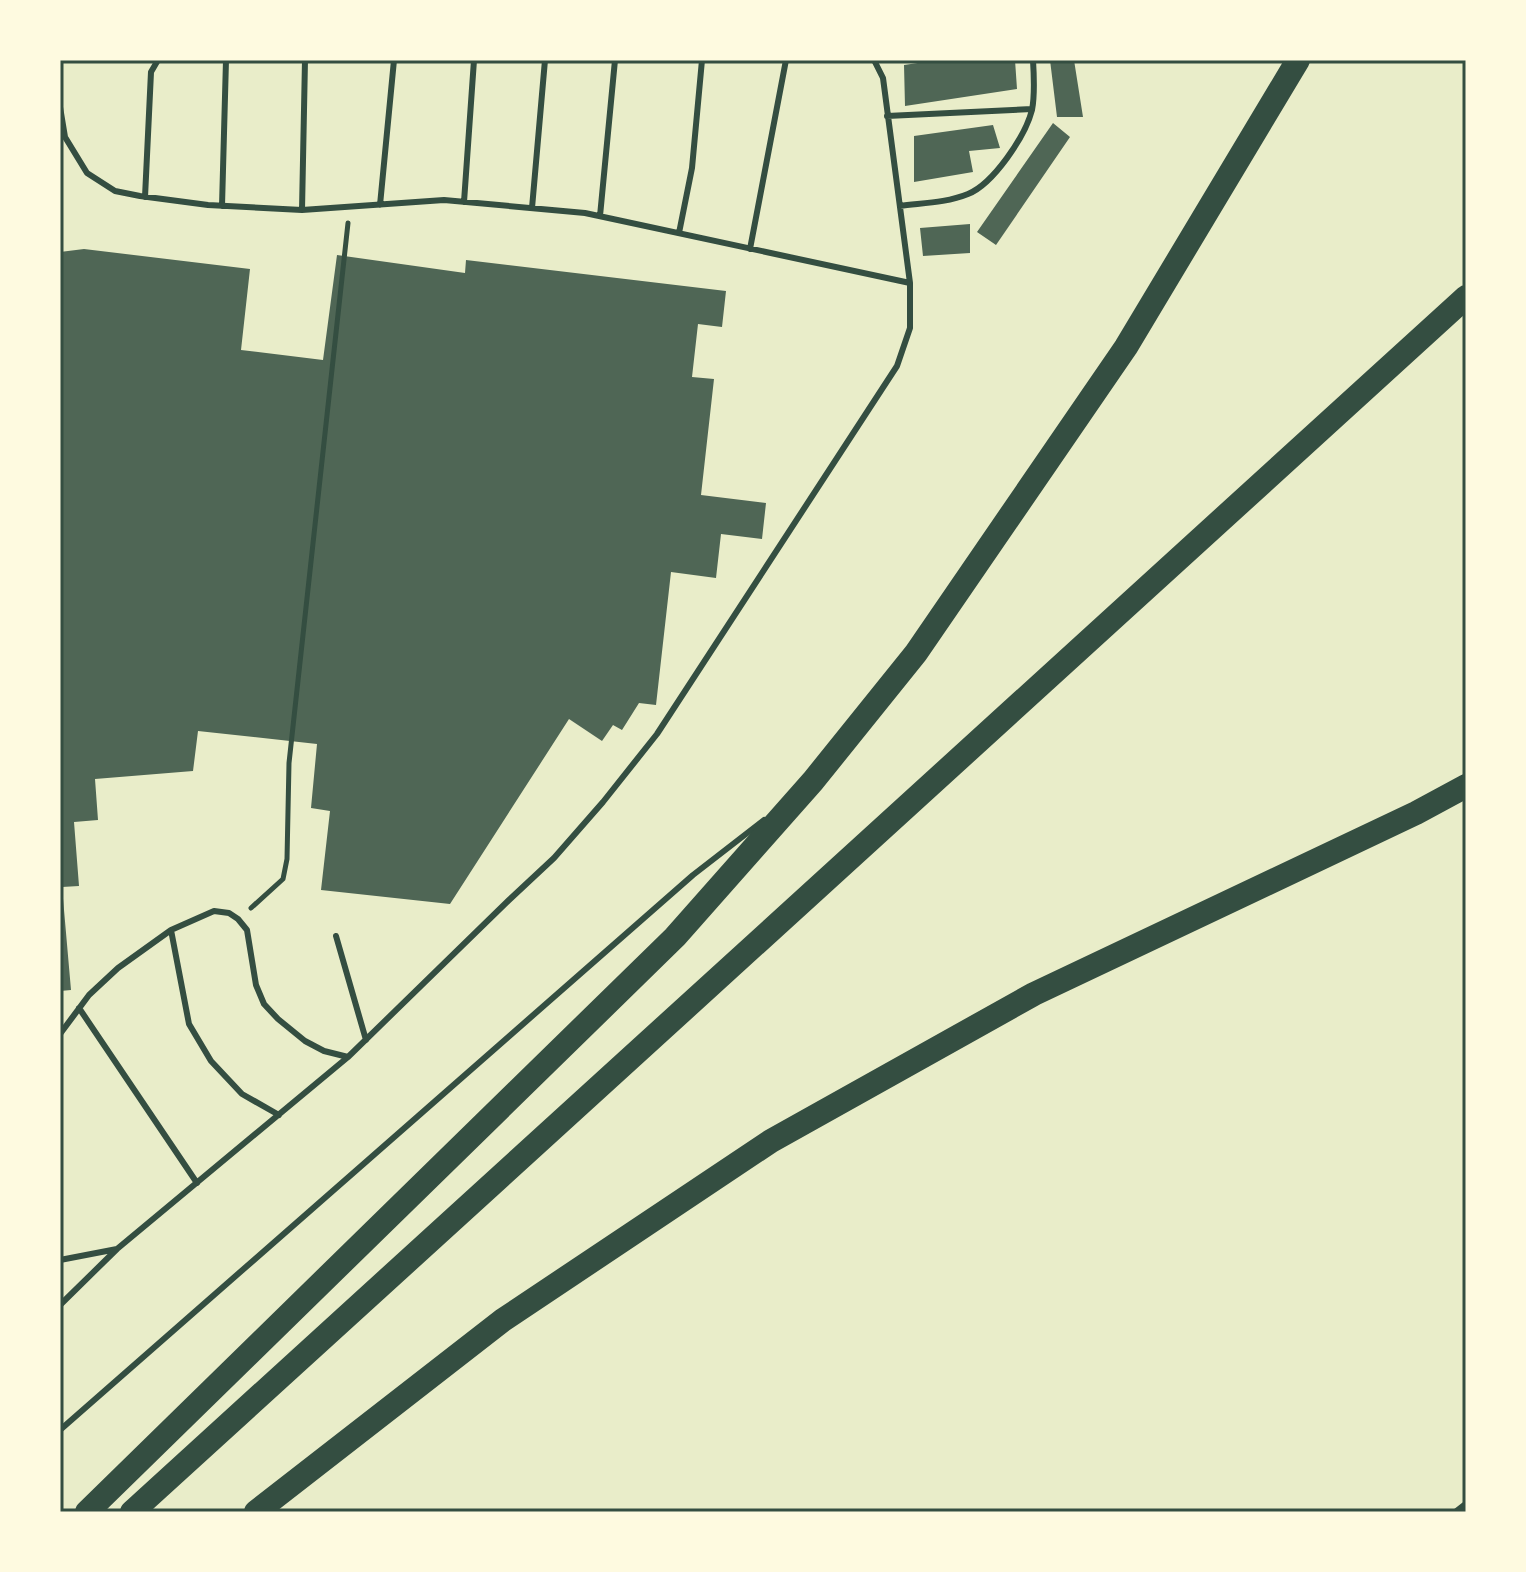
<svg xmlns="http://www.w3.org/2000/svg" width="1526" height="1572" font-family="'Space Grotesk',sans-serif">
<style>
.building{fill:#4f6655}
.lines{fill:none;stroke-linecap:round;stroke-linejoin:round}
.path{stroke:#344e41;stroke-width:5}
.service{stroke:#344e41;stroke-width:6}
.minor{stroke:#344e41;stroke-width:8}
.motorway{stroke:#344e41;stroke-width:24}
.neatline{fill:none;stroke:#344e41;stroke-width:3}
</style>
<rect width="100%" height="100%" fill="#e9edc9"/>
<path class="building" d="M938,60H1015L1017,89L905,106L904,65Z
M1050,60H1074L1083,117H1057Z
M1053,123L1070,137L996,245L977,232Z
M993,125L1000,148L969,151L973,172L914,182V136Z
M970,224V253L923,256L920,228Z
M84,249L250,269L241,350L323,360L337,255L465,273L466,260L726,291L722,327L698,324L692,377L714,379L701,495L766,503L762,539L721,534L716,578L671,572L656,705L639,703L622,730L613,725L602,741L569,719L450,904L321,890L330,811L311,808L317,744L198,731L193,771L95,779L98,820L74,822L79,886L62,887L71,990L60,991V252Z"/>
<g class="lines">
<path class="path" d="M251,908L283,879L287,859L289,763L348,223"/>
<path class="service" d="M60,107L65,137L87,173L115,191L140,196L208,205L302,210L444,200L585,213L910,283
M887,116L1032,109
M145,197L151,72L158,60
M464,202L474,60
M380,205L394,60
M222,206L226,60
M900,206C922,203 946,203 968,194C993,184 1025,137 1032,110C1035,95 1034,76 1033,60
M532,208L545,60
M302,210L305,60
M600,216L615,60
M679,233L692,168L702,60
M750,249L786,60
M171,930L189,1024L211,1061L242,1094L279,1115
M336,936L366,1040
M79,1008L197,1183
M60,1034L89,995L118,968L171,930L214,911L229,913L238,919L247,930L256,985L264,1004L278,1019L305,1041L324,1051L348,1057
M60,1260L117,1249L348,1057L509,900L554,858L603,802L657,734L897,366L910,328V283L883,78L874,60
M60,1305L117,1249
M60,1430L693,875L764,820"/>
<path class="minor" d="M1457,1512L1466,1505"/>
<path class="motorway" d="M87,1512L675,937L813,781L916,653L1126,347L1298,60
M132,1512L1466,297
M256,1512L503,1320L771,1141L1034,994L1416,813L1466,786"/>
</g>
<rect width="1526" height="1572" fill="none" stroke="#fefae0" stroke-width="124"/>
<rect x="62" y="62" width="1402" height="1448" class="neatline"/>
</svg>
